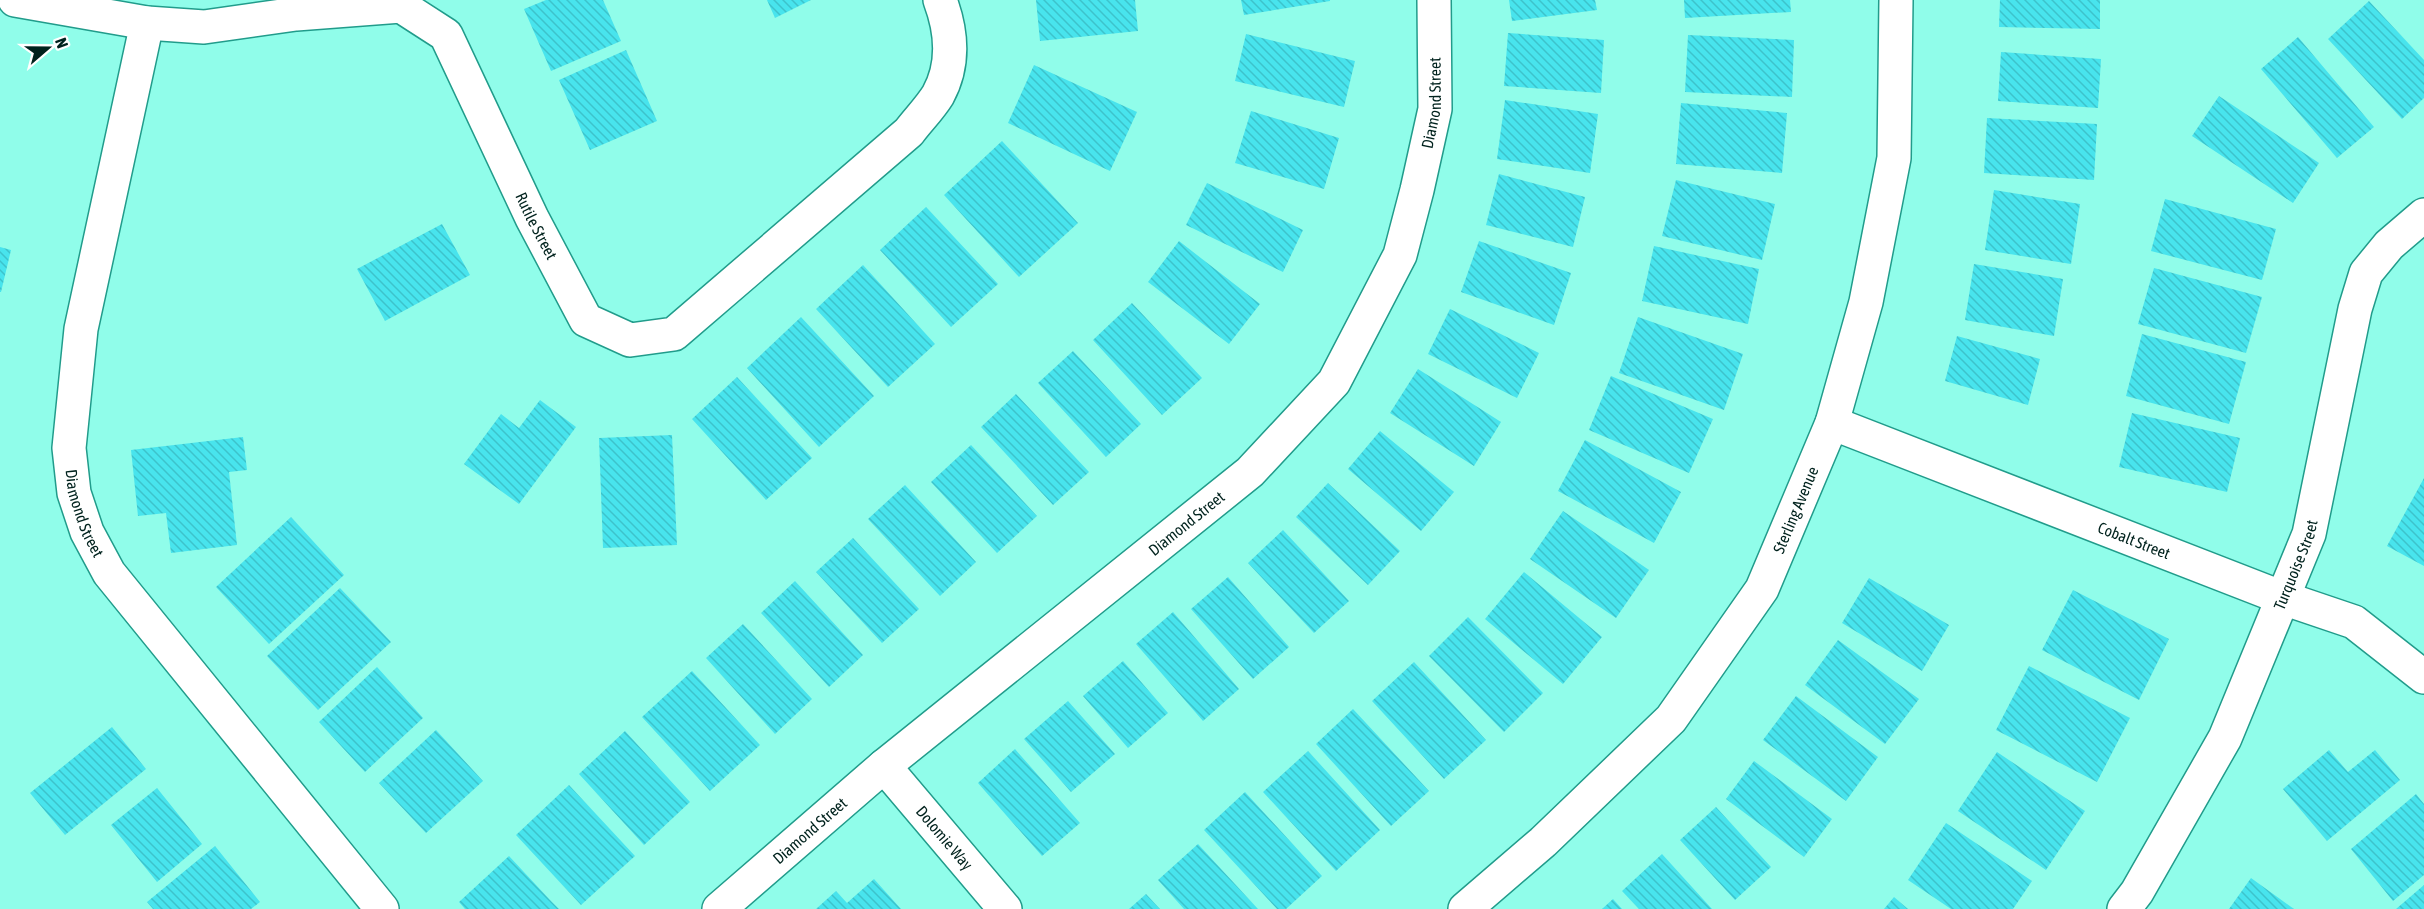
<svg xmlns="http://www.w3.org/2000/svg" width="2424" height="909" font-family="'Asap Condensed',sans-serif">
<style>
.building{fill:url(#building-back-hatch)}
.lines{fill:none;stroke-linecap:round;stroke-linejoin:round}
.minor-casing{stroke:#219c8b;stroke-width:36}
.minor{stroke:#fff;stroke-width:33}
.labels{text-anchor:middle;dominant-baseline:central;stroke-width:4.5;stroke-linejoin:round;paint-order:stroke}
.street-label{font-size:16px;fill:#00221d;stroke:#fff}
</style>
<defs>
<pattern id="building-back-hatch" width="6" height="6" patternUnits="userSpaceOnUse" patternTransform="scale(1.5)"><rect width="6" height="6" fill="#48e4ed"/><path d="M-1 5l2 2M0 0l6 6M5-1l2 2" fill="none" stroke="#3dc3cb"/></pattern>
</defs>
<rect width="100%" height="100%" fill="#90fdea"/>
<path class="building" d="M546,0H603L621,41L551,71L524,9Z
M767,0H811L775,18Z
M1036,0H1135L1138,31L1040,41Z
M1241,0H1330V1L1244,15Z
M1509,0H1595L1597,10L1512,21Z
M1684,0H1790L1791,12L1685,18Z
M2000,0H2100V29L1999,27Z
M2369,1L2424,60V98L2402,119L2328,39Z
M1508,33L1604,40L1601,93L1504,86Z
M1246,34L1355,61L1344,107L1235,81Z
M1688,35L1794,40L1792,97L1685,92Z
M2298,37L2374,127L2337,158L2261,69Z
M626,50L657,121L590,150L559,80Z
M2001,52L2101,59L2098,108L1998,101Z
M1034,65L1137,112L1110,171L1008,123Z
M2219,96L2319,163L2293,203L2192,136Z
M1505,100L1598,114L1590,173L1497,159Z
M1681,103L1787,113L1782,173L1676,164Z
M1251,111L1339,138L1324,189L1235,163Z
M1987,118L2097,124L2094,180L1984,173Z
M1002,141L1078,223L1019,277L944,195Z
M1499,174L1585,197L1573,247L1486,225Z
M1676,180L1775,204L1762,260L1662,236Z
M1207,183L1303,230L1283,272L1186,225Z
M1994,190L2080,204L2071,264L1985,250Z
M2165,199L2276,229L2262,280L2151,251Z
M926,207L998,284L951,327L880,250Z
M442,224L470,275L385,321L357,269Z
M1179,241L1260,304L1229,344L1148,282Z
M1479,241L1571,273L1554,325L1461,292Z
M1654,246L1759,269L1748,324L1642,301Z
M0,247L11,250L1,292H0Z
M1974,264L2063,279L2054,336L1965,320Z
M863,265L935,344L888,387L816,309Z
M2154,268L2262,297L2246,353L2138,324Z
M1132,303L1202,378L1162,415L1093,340Z
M1450,309L1539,353L1517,398L1428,354Z
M801,317L874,396L819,447L747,368Z
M1638,317L1743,354L1724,410L1619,373Z
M2142,334L2246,362L2229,424L2126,396Z
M1957,336L2040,359L2028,405L1945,381Z
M1073,351L1141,424L1106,457L1038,383Z
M1418,369L1501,422L1474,466L1390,413Z
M1611,376L1713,419L1689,473L1589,430Z
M737,377L812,458L766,500L692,419Z
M1016,394L1089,472L1053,505L981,427Z
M540,400L576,427L519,504L464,464L501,414L519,428Z
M2132,413L2240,438L2227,492L2119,467Z
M1380,431L1454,492L1421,531L1348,469Z
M672,435L677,545L603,548L599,438Z
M243,437L247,470L229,472L237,545L171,553L166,513L138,516L131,450Z
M1585,440L1681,492L1654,543L1558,491Z
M971,445L1037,516L997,553L931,482Z
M2424,478V566L2387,546Z
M1328,483L1400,551L1368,585L1296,517Z
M905,485L976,562L940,596L868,519Z
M1563,511L1649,570L1616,618L1530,559Z
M291,517L344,575L269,644L216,587Z
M1283,530L1349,601L1314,633L1248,563Z
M853,538L919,609L882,643L816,572Z
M1524,572L1602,637L1563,684L1485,619Z
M1228,577L1289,647L1253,679L1191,609Z
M1869,578L1949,625L1922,671L1842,623Z
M795,581L863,655L829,687L761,613Z
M340,588L391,642L318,710L267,656Z
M2073,590L2169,639L2139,700L2042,650Z
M1173,612L1239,689L1203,721L1136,644Z
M1468,617L1543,693L1504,732L1429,656Z
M743,624L812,699L775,734L706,658Z
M1838,640L1919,699L1885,744L1805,685Z
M1123,661L1168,713L1128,748L1083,696Z
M1414,662L1486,740L1444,779L1372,701Z
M2029,666L2130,718L2097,782L1996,730Z
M377,667L423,718L365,772L319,722Z
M692,671L760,745L710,791L642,717Z
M1796,696L1878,757L1846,801L1763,740Z
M1068,701L1115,754L1071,792L1024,739Z
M1353,709L1429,791L1391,826L1316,744Z
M112,727L146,769L65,835L30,793Z
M436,730L483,781L426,833L379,783Z
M625,731L690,802L644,845L579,774Z
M1015,749L1080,823L1042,856L978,783Z
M2329,750L2348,772L2375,750L2400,780L2327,841L2283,789Z
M1308,751L1380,830L1336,871L1263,792Z
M1997,752L2085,811L2046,870L1958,811Z
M1754,761L1832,819L1804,857L1726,799Z
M569,785L635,856L581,905L516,835Z
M157,788L202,844L157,882L111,825Z
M1245,792L1322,876L1286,909H1277L1204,830Z
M2416,794L2424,804V875L2393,901L2351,849Z
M1716,807L1771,867L1735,900L1680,840Z
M1946,823L2032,881L2013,909H1951L1908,880Z
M1198,844L1258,909H1184L1158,880Z
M215,846L260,902L251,909H153L147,902Z
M1662,854L1712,909H1639L1622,891Z
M509,856L550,900L559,909H465L459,902Z
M2251,878L2294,909H2229Z
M874,879L901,909H816L836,891L847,903Z
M2424,885V909H2396Z
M1146,894L1160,909H1129Z
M1894,897L1908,909H1884Z
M1613,899L1622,909H1602Z"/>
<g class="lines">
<defs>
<g id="minor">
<path id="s1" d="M15,0L147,23L204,27L296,14L401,6L446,35L532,218L586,320L630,340L674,334L909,132C918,120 930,108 938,95C955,64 952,32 940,0"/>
<path id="s2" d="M147,23L81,329L69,448L74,493L87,532L109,573L382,909"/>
<path id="s3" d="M1832,423L2283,598L2354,622L2424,677"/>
<path id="s4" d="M884,766L1005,909"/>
<path id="s5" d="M719,909L884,766L1250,472L1334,382L1400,255L1417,190L1435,109L1434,0"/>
<path id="s6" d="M1465,909L1543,842L1671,719L1762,589L1832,423L1866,302L1894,158L1896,0"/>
<path id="s7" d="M2124,909L2137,892L2225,738L2309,534L2355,309L2366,273L2389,245L2424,215"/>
</g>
</defs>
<use href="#minor" class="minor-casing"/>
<use href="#minor" class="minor"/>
</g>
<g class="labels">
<g class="street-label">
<text stroke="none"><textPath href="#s5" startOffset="1110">Diamond Street</textPath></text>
<text stroke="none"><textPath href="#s1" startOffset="654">Rutile Street</textPath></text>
<text stroke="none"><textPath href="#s6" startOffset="525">Sterling Avenue</textPath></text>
<text stroke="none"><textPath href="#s2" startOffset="500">Diamond Street</textPath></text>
<text stroke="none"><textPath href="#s5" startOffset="606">Diamond Street</textPath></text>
<text stroke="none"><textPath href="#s3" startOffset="324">Cobalt Street</textPath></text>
<text stroke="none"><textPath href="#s7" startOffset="386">Turquoise Street</textPath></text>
<text stroke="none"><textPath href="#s5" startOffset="120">Diamond Street</textPath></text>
<text stroke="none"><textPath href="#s4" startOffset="94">Dolomie Way</textPath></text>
</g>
</g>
<g transform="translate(48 48) rotate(70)" stroke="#ffffff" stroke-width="4.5" paint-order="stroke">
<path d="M0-4.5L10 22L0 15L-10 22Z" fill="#00221d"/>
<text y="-9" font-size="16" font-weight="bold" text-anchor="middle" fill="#00221d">N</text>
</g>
</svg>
